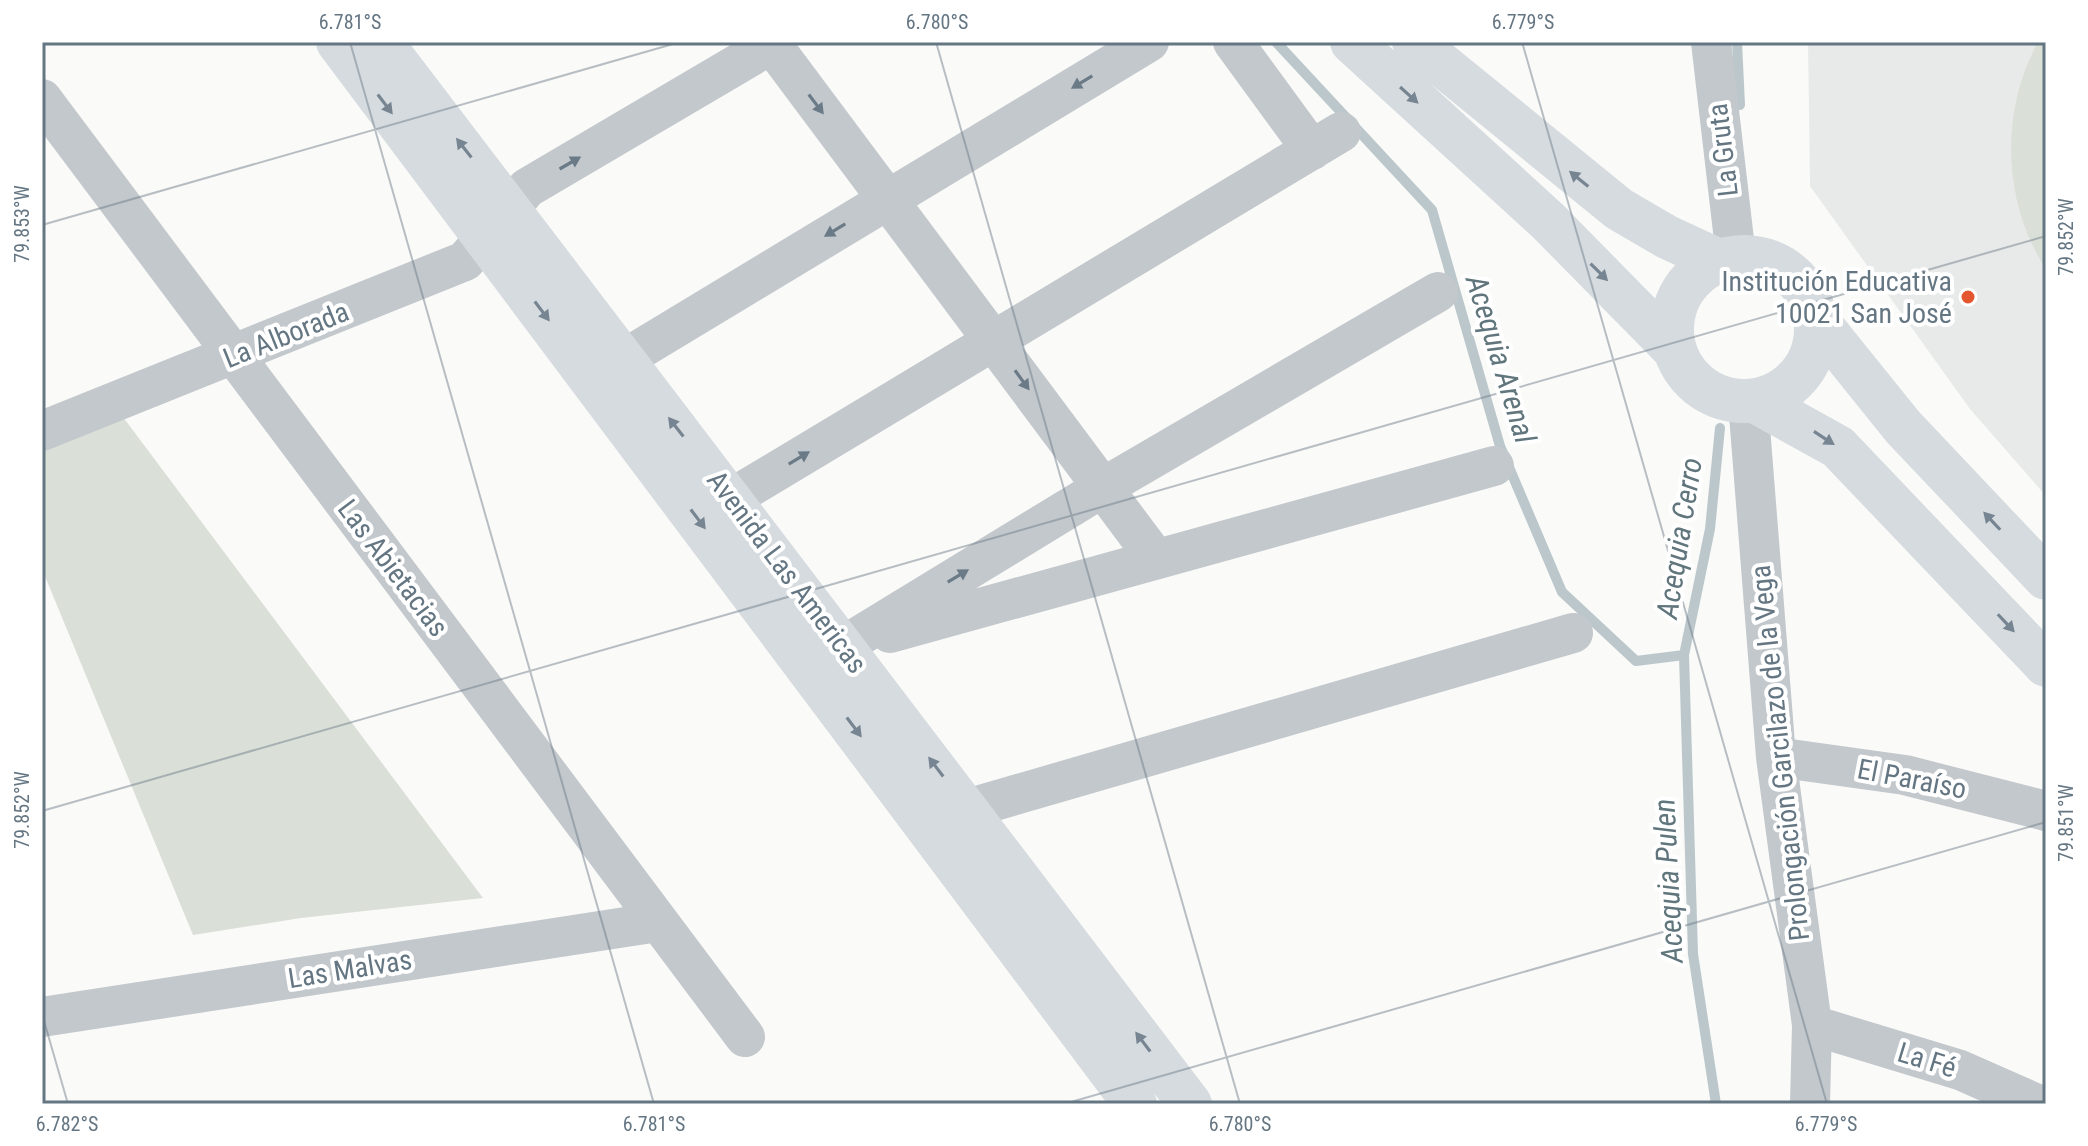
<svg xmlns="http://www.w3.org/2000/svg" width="2088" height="1146" font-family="'Roboto Condensed',sans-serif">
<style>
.built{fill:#e8e9e9}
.park{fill:#dadfd7}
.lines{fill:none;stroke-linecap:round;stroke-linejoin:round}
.stream{stroke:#bbc7cb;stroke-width:10}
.street{stroke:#c3c8cc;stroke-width:40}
.secondary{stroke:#d6dbdf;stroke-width:44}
.oneway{fill:#6a7a87}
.oneway2{fill:#768591}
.ticks{fill:none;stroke:#657683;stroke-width:2;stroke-opacity:0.45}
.poi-dot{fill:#e4572e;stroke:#fff;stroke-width:3}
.labels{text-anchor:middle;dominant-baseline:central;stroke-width:8;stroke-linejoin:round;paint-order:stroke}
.street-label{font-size:28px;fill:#657683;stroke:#fff}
.poi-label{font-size:28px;fill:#657683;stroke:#fff;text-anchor:end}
.water-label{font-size:30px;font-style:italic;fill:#60757c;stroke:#fff}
.neatline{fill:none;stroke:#657683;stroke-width:3}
.ticks-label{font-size:20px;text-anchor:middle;fill:#657683}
</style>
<rect width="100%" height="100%" fill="#fafaf8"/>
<path class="built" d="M1808,42H2046V496L1970,409L1810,186Z"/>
<path class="park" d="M2038,42H2046V269C2002,202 2000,111 2038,42Z
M120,413L483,898L301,918L193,935L42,569V452Z"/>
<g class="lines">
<path class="stream" d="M1276,42L1432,210L1500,446L1562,592L1636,661L1684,655
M1737,42L1740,105
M1716,1104L1693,954L1684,655L1710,529L1720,428"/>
<path class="street" d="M770,42L1156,559
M1233,42L1312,150
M1711,42L1736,257
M42,99L745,1037
M624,359L1149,42
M1748,402L1776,757L1812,1025L1810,1104
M42,431L465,261L527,188L775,42
M732,498L1341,132
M890,633L1494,466
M843,646L1102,488L1438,292
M1776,757L1905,775L2046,811
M941,823L967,809L1573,633
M42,1017L658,922
M1812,1025L1960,1070L2037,1104"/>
<path class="secondary" d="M338,42L1135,1104
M381,42L1190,1104
M1352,42L1548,221L1674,349
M1414,42L1619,209L1667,237L1719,261
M1672 329a72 72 0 1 1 144 0a72 72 0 1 1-144 0Z
M1816,319L1903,427L2046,578
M1755,401L1838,447L2046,665"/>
</g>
<defs><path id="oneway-solid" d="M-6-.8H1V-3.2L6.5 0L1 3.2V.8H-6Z" transform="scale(2)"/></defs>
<g class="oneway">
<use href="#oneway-solid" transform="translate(1082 82) rotate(149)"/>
<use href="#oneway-solid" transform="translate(816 104) rotate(53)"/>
<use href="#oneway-solid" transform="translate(570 163) rotate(-30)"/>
<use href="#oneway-solid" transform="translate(835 230) rotate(149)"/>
<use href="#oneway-solid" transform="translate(1022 380) rotate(54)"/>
<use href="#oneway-solid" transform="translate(799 458) rotate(-31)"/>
<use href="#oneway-solid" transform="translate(958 576) rotate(-31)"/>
</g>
<g class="oneway2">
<use href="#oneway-solid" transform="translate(1409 95) rotate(42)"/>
<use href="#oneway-solid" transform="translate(385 104) rotate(53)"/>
<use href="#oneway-solid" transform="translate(464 148) rotate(-128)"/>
<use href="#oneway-solid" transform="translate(1579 179) rotate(-141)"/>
<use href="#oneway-solid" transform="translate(1599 272) rotate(45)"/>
<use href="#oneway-solid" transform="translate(542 311) rotate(53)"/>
<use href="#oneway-solid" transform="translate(676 427) rotate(-128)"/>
<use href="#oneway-solid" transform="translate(1824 438) rotate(33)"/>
<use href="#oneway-solid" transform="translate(698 519) rotate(53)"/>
<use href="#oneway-solid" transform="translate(1992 521) rotate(-133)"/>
<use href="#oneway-solid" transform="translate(2006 623) rotate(47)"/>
<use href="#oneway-solid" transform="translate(854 727) rotate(53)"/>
<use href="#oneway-solid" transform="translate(936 767) rotate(-127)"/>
<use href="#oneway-solid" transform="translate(1143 1042) rotate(-127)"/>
</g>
<path class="ticks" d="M350,42L654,1104M936,42L1240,1104M1522,42L1827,1104M42,225L680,42M42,811L2046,236M42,1014L68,1104M1064,1104L2046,822"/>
<circle class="poi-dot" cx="1968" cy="297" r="8"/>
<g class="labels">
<g class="street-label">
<text transform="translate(1723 150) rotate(-97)">La Gruta</text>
<text transform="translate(286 335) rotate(-22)">La Alborada</text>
<text transform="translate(393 568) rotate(53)">Las Abietacias</text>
<text transform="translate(787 572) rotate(53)">Avenida Las Americas</text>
<text transform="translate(1780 753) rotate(-96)">Prolongación Garcilazo de la Vega</text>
<text transform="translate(1912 779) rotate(11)">El Paraíso</text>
<text transform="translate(350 969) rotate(-9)">Las Malvas</text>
<text transform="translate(1927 1060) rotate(17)">La Fé</text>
</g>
<g class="poi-label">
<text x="1952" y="281">Institución Educativa<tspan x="1952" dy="32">10021 San José</tspan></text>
</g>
<g class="water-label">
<text transform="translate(1501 359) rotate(73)">Acequia Arenal</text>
<text transform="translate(1679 538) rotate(-81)">Acequia Cerro</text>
<text transform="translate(1668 881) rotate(-93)">Acequia Pulen</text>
</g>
</g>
<rect width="2088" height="1146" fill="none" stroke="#ffffff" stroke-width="88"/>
<rect x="44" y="44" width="2000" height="1058" class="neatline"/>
<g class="ticks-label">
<text x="350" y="29">6.781°S</text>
<text x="937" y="29">6.780°S</text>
<text x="1523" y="29">6.779°S</text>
<text transform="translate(22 224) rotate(-90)" y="7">79.853°W</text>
<text transform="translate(2066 237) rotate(-90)" y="7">79.852°W</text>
<text transform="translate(22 810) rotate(-90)" y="7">79.852°W</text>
<text transform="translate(2066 823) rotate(-90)" y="7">79.851°W</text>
<text x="67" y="1131">6.782°S</text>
<text x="654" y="1131">6.781°S</text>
<text x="1240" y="1131">6.780°S</text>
<text x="1826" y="1131">6.779°S</text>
</g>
</svg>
